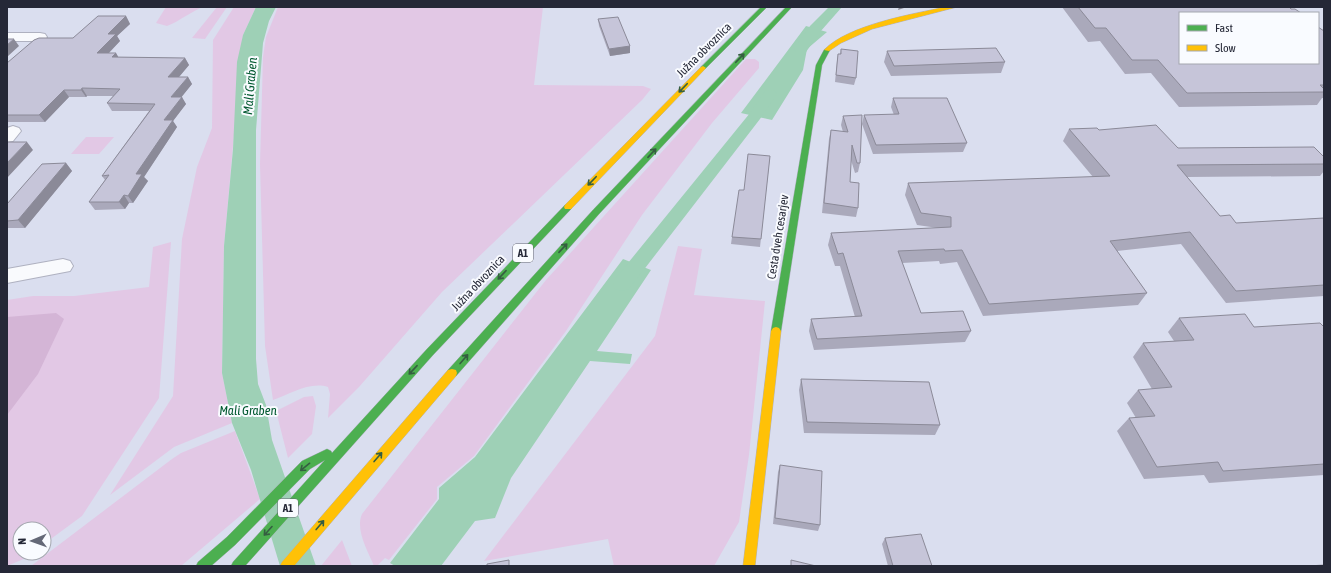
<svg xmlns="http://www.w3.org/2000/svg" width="1331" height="573" font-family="'Asap Condensed',sans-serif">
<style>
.green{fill:#e2c8e5}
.forest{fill:#d4b5d6}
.water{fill:#9ed0b6}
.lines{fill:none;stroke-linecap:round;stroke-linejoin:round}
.canal{fill:#9ed0b6;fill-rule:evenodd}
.street-casing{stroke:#afb1c0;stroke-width:2}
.fast-casing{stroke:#afb1c0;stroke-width:1}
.slow-casing{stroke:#afb1c0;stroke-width:1}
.street{fill:#f9fafd;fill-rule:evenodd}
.fast{fill:#4caf50;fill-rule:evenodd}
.slow{fill:#ffc107;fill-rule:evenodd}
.wall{fill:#aaa9bb}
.shaded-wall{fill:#8b8a98}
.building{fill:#c6c5d9;stroke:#8b8a98}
.oneway{stroke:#355e41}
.labels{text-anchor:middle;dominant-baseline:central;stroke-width:4;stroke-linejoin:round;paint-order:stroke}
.shield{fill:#f9fbff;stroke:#656773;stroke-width:1}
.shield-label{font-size:11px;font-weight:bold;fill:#252837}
.street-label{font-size:12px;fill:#252837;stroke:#f9fbff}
.water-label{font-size:13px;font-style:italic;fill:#00582f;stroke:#f9fbff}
</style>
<rect width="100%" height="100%" fill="#dadeef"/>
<path class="green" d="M166,7H203C190,12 180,21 167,26L156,23Z
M217,7H227L205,39L192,38Z
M234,7H256L243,35L224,246L222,373L232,423L174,447L110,495L173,396L182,239L197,167L212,128L213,40Z
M278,7H543L534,85L643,86L651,89L642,100L442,292L359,387L328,418L330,394L328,387C310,381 290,394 273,400L265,346L260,164L263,57L266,37Z
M746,59H755L759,62V68L712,123L642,215L566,331L474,456L437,487V499L389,560L385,558L377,566H374C368,551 355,530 362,514L546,280Z
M86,137H114L99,154H71Z
M171,242L159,398L82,516L44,544V529H20V553H33L26,558L7,566V300L33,296H74L149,287L153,247Z
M678,246L702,249L694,295L765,301L749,455L739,522L714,566H614L608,539L484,561L655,336Z
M313,396L316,406L312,434L288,458L276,411L304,397Z
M235,431L260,499L181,566H31L172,459L181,453Z
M342,540L352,566H321Z"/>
<path class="forest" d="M56,313L64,319L38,374L7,415V317Z"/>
<path class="water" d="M256,7H276L269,21L263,43L256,130V359L258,384L266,405L272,440L316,566H280L251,470L232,423L222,373L224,246L233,149L237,62L243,35Z
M806,26L827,32L807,49L803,70L772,120L741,113Z
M623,259L651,270L597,351L632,354L630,364L590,361L511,478L495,518L475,521L441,566H395L390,563L439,499V488L475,457Z"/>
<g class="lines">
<path class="canal" d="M829,7H842L820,32L806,52H796L794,49L810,26Z
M770,90L775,91L777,94L760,119L629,289L622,291L615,289L613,284L615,279L750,113L765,91Z"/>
<defs>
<path id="street" d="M7,33H40L45,34L47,37L45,40L40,41H7Z
M13,126L19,128L21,131L13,141L7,142V128Z
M63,259L70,261L73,266L70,271L7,283V269Z"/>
<path id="fast" d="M761,7H767L705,69H701V67Z
M786,7H792L599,214L456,376L452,377L448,376L447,373L448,370L593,210Z
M827,48L830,50L822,65L781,331L779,334H773L771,331L816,65L824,50Z
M568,204L572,207L571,209L433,355L245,566H231L233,562L325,460L310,469L235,545L211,566H196L198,562L227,537L302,461L327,449L331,451L332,453L427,349L565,205Z"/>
<path id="slow" d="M946,7H957L872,29L841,43L829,51L824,50C848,25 912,14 946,7Z
M703,66L706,68L705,69L571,209H565L564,207L565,205L701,67Z
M776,327L779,328L781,331L755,566H743L771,331L773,328Z
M452,369L456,370L457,373L456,376L294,566H280L282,562L448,370Z"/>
</defs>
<use href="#street" class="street-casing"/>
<use href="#fast" class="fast-casing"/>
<use href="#slow" class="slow-casing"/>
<use href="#street" class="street"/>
<use href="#fast" class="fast"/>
<use href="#slow" class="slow"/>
</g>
<path class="wall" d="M1062,7H1289L1324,31V98H1322L1317,105L1179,107L1151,73L1125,74L1100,41L1088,42Z
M126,16L130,24L117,36L120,41L109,53H116L118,57L185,58L189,65L179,77H188L192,84L181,97L186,104L173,121L177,127L144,177L148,181L133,203H129L125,209L95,210L89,202L105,180L102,176L149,111H112L107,103L113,96H87L86,97H69L45,122H7V63L73,38Z
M598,19L630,46V53L610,56L599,26Z
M841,49L856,78L854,85L835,82L837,61L838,54H840Z
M887,51L1005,62L1001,73L891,76L884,62Z
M893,98L967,143L963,152L873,154L862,124L864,115H894L891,107Z
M843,116L860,163L858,172L855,173L851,160L850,182L858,208L856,217L822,213L829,139L831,130L843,132L841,125Z
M1069,129L1099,130L1178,148L1324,157V171L1320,176L1187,177L1220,216L1236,223L1324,218V296L1226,303L1181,244L1117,251L1147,293L1138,305L983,316L957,262L940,264L939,261L902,263L921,313L971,331L965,342L814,350L809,331L811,319L855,317L840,266H835L828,245L831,233L938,228L917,225L905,195L908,183L1093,177L1063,141Z
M770,156L760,247L731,244L732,237L744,190Z
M66,163L72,171L25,228H7V204Z
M1179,318L1254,327H1324V475L1209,483L1204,475L1144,479L1117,431L1129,418H1136L1127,403L1138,390L1152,389L1133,357L1143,343L1174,341L1168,332Z
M801,379L940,425L935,435L804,433L799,390Z
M780,465L820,525L818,531L773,524L778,472Z
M885,538L932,566H888L882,544Z"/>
<path class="shaded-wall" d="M899,7H907L898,10Z
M126,16L130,24L117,36L120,41L102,60L97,53L108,34Z
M14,39L19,46L7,57V45Z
M630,46V53L610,56L609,49Z
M116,53L120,60L112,57Z
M185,58L189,65L173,84L168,77Z
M188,77L192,84L176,104L171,97Z
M82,88L87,96L86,97L81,90Z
M64,90L69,97L45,122L39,115Z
M182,97L186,104L173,121L177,127L144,177L148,181L133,203L128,196L136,174L164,120Z
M27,142L33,150L7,178V163Z
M66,163L72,171L25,228L18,220Z
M124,195L129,203L125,209L119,202Z"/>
<path class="building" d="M1078,7H1289L1291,9H1295L1301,13H1180V63H1318V27L1324,31V85H1320L1324,89V92L1187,93L1158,60H1132L1106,28H1095Z
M98,16H126L108,34H116L97,53H116L112,57L185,58L168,77H188L171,97H182L164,120H173L136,174H142L128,196L124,195L119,202H89L109,175L102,176L155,104L107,103L120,89L82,88L81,90H64L39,115H7V63L34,40L39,38H73Z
M618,17L630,46L609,49L598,19Z
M7,39H14L7,45Z
M996,48L1005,62L894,66L887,51Z
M841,49L858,51L856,78L836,75L838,54H841Z
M893,98H947L967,143L876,145L864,115L899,114Z
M862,115L860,163H857L852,145L850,182L859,183L858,208L824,203L831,130L848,132L843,116Z
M1156,125L1178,148L1314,147L1324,157V164L1177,165L1220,216L1230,215L1236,223L1324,218V285L1236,291L1190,232L1110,241L1147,293L989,304L962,250L945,251L944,249L898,251L921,313L963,311L971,331L817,339L811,319L862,316L843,253L838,254L831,233L951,227V217L921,213L908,183L1110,176L1069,129L1097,128L1099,130Z
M7,142H27L7,163Z
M748,154L770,156L761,239L732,237L739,190H744Z
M66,163L18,220L7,221V204L42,164Z
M1245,314L1254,327L1320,323L1324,327V464L1223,471L1218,462L1157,467L1129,418L1155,416L1138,390L1172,387L1143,343L1194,340L1179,318Z
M801,379L929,382L940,425L807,422Z
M780,465L822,471L820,525L775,518Z
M921,534L932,566H893L885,538Z
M509,560V566H487V564Z
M791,560L816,566H791Z
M1324,565V566H1308Z"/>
<defs><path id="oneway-shaft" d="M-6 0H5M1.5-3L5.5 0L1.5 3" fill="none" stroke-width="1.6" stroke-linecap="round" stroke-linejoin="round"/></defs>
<g class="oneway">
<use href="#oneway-shaft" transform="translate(740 58) rotate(-46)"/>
<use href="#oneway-shaft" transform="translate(683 88) rotate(134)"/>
<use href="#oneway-shaft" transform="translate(652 153) rotate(-47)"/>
<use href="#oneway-shaft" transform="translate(592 181) rotate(134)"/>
<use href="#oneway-shaft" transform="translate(563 248) rotate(-47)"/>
<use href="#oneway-shaft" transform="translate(502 275) rotate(133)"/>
<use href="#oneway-shaft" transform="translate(464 359) rotate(-49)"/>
<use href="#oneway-shaft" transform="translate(413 370) rotate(133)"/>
<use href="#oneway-shaft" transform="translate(378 457) rotate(-49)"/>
<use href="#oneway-shaft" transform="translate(305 467) rotate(141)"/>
<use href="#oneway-shaft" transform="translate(320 525) rotate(-50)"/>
<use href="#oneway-shaft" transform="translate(268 531) rotate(132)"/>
</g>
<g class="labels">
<g class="shield">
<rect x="513" y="244" width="20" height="18" rx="3"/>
<rect x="278" y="499" width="20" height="18" rx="3"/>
</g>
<g class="shield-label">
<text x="523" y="253">A1</text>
<text x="288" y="508">A1</text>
</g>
<g class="street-label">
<text transform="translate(704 50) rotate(-45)">Južna obvoznica</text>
<text transform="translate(778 237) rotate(-81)">Cesta dveh cesarjev</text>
<text transform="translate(478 283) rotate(-47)">Južna obvoznica</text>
</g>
<g class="water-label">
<text transform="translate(250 86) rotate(-85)">Mali Graben</text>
<text x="248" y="410">Mali Graben</text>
</g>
</g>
<rect width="1331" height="573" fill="none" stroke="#252837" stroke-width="16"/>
<rect x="1179" y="12" width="140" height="52" fill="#f9fbff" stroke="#a4a7af"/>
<rect x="1187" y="25" width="20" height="6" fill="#4caf50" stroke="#a4a7af"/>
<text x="1215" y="32" font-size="12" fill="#252837">Fast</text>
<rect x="1187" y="45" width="20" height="6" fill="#ffc107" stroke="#a4a7af"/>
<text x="1215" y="52" font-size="12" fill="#252837">Slow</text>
<g transform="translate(32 541) rotate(268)"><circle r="19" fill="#f9fbff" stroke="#a4a7af"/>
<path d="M0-3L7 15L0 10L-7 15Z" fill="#646877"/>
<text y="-6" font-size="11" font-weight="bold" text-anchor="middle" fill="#252837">N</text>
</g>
</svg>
